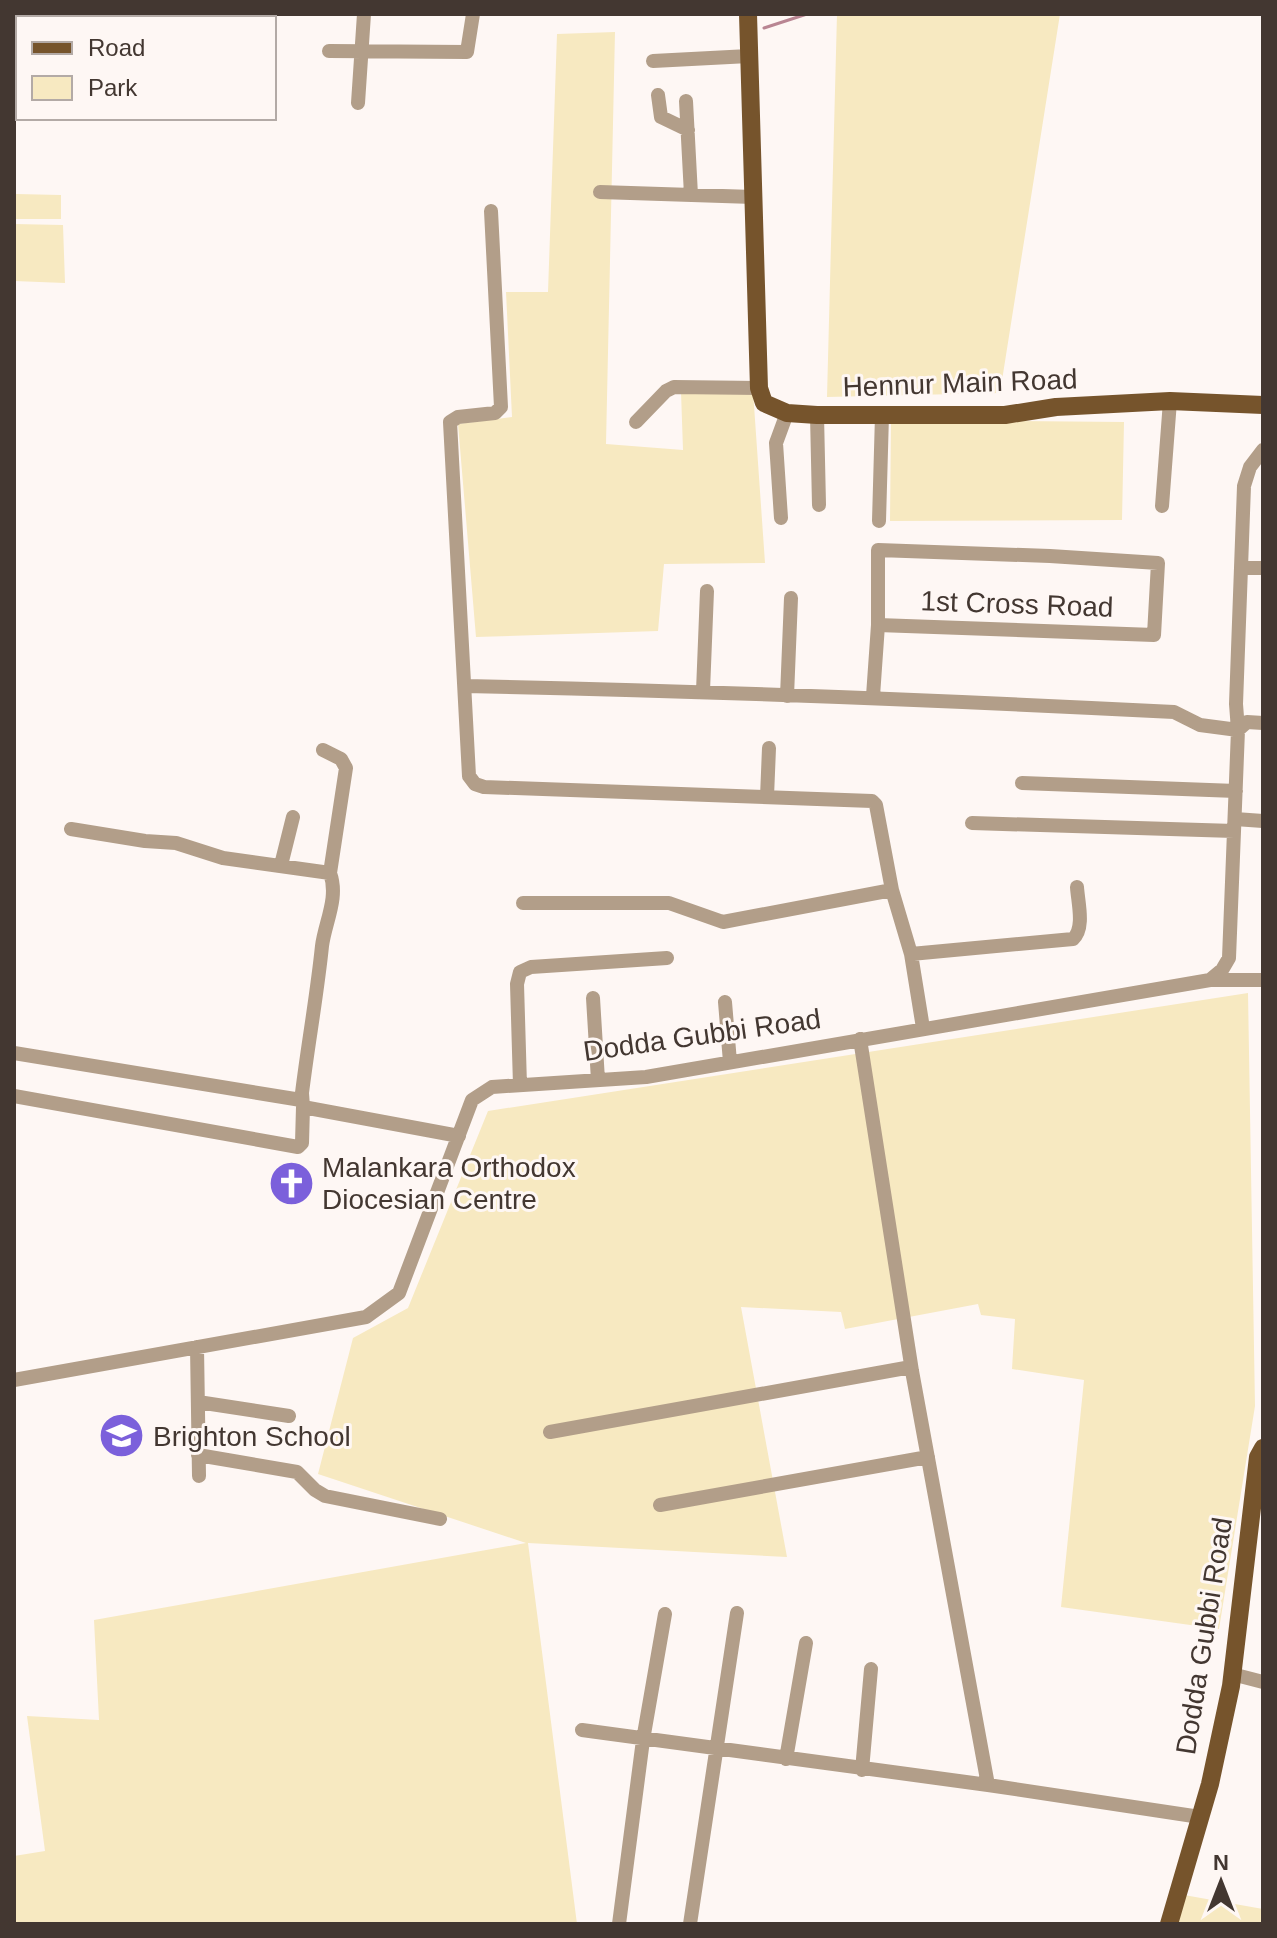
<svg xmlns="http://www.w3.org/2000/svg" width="1277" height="1938" font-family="Arial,sans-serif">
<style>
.green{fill:#f7e9c1}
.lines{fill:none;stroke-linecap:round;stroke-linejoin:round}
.stream{stroke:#b98592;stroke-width:3}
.minor{stroke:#b29e89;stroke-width:14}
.major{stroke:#76542c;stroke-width:18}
.labels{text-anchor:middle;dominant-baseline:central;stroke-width:6;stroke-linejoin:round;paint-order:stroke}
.street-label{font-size:28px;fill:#433731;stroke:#fef7f4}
.poi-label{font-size:28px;fill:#433731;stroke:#fef7f4;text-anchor:start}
</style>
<rect width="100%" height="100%" fill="#fef7f4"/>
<path class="green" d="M837,14H1060L1000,393L827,397Z
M615,32L606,444L683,450L681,392L753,391L765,563L664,564L658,631L476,637L458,424L512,417L506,292H548L557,34Z
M16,194L61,195V219H15Z
M14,224L63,225L65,283L14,281Z
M891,420L1124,422L1122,520L890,521Z
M1248,993L1255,1406L1219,1629L1061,1607L1084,1380L1012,1369L1015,1319L981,1315L978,1304L845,1329L841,1312L741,1307L787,1557L528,1543L577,1924H14V1856L45,1851L27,1716L99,1720L94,1620L526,1543L318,1474L353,1338L408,1308L488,1111Z
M1184,1895L1263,1909V1924H1175Z"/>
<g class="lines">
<path class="stream" d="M764,28L807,14"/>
<path class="minor" d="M68,14V18
M329,51L467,52L473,14
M653,61L749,56
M658,95L661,117L688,130
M686,101L691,195
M358,103L364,14
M600,192L753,197
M491,211L501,407L495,413L458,417L450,422L469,776L475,784L484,787L872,801L876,805L892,890L911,954L923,1028
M817,415L819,505
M636,422L666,391L674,387L759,388
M1162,506L1170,401
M781,518L776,443L787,413
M879,521L882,415
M1241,568H1263
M466,686C703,691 938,700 1174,712L1200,725L1238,730L1236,704L1244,486L1250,467L1263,450
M703,691L707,591
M787,696L791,598
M873,696L878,625V550L1050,556L1158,563L1154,635L878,625
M323,750L341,759L346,768L330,873
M1022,783L1236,791
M767,797L769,748
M1235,819L1263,821
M972,823L1234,831
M71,829L145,841L176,843L223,858L330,873C339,898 325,922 322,946C317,995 308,1044 302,1093L303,1107L459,1136
M281,865L293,817
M523,903H669L723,922L892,890
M911,954L1073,939C1085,928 1078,903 1077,887
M1210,980H1263
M593,998L598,1080
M725,1002L730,1062
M860,1039L912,1371L988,1785
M14,1053L301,1100
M520,1085L517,984L520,972L531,967L667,958
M14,1096L298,1147L302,1143L303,1107
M197,1347L199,1476
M14,1380L366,1317L399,1293L472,1100L492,1087L646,1077L1210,980L1222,970L1229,958L1238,730L1247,722L1263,723
M198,1402L289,1416
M550,1432L911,1367
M198,1455L297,1472L315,1490L325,1496L440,1519
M660,1505L928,1457
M1232,1674L1263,1682
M582,1730L988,1785L1200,1817
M786,1759L806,1643
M862,1770L871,1669
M619,1924L643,1740L665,1614
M690,1924L737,1613"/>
<path class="major" d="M748,14L759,388L764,403L787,413L817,415H1005L1056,407L1170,401L1263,405
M1169,1924L1210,1784L1231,1686L1258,1457L1263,1448"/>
</g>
<defs>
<symbol id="church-disc" viewBox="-11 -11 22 22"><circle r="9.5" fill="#7b60db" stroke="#fef7f4"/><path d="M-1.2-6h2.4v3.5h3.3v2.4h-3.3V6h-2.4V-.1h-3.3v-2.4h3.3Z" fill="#fff"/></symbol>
<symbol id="school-disc" viewBox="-11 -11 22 22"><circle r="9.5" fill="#7b60db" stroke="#fef7f4"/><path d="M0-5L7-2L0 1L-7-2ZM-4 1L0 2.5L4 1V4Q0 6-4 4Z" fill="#fff"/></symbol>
</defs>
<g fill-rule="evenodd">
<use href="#church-disc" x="266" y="1158" width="51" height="51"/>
<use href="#school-disc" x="96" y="1410" width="51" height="51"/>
</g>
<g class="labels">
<g class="street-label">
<text transform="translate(960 383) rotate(-2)">Hennur Main Road</text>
<text transform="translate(1017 604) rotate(2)">1st Cross Road</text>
<text transform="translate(702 1035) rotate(-8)">Dodda Gubbi Road</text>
<text transform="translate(1204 1636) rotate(-81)">Dodda Gubbi Road</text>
</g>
<g class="poi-label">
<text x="322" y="1167">Malankara Orthodox<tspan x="322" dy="32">Diocesian Centre</tspan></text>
<text x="153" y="1436">Brighton School</text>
</g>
</g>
<rect width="1277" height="1938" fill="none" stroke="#433731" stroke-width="32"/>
<rect x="16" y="16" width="260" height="104" fill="#fef7f4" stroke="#b3aaa6" stroke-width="2"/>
<rect x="32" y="42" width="40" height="12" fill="#76542c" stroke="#b3aaa6" stroke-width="2"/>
<text x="88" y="56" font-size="24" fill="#433731">Road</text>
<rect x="32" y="76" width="40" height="24" fill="#f7e9c1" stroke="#b3aaa6" stroke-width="2"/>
<text x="88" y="96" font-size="24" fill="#433731">Park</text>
<g transform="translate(1221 1882)" stroke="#fef7f4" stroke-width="6" paint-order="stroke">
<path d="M0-6L14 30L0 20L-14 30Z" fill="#433731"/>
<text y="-12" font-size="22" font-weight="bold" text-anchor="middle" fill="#433731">N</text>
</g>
</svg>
